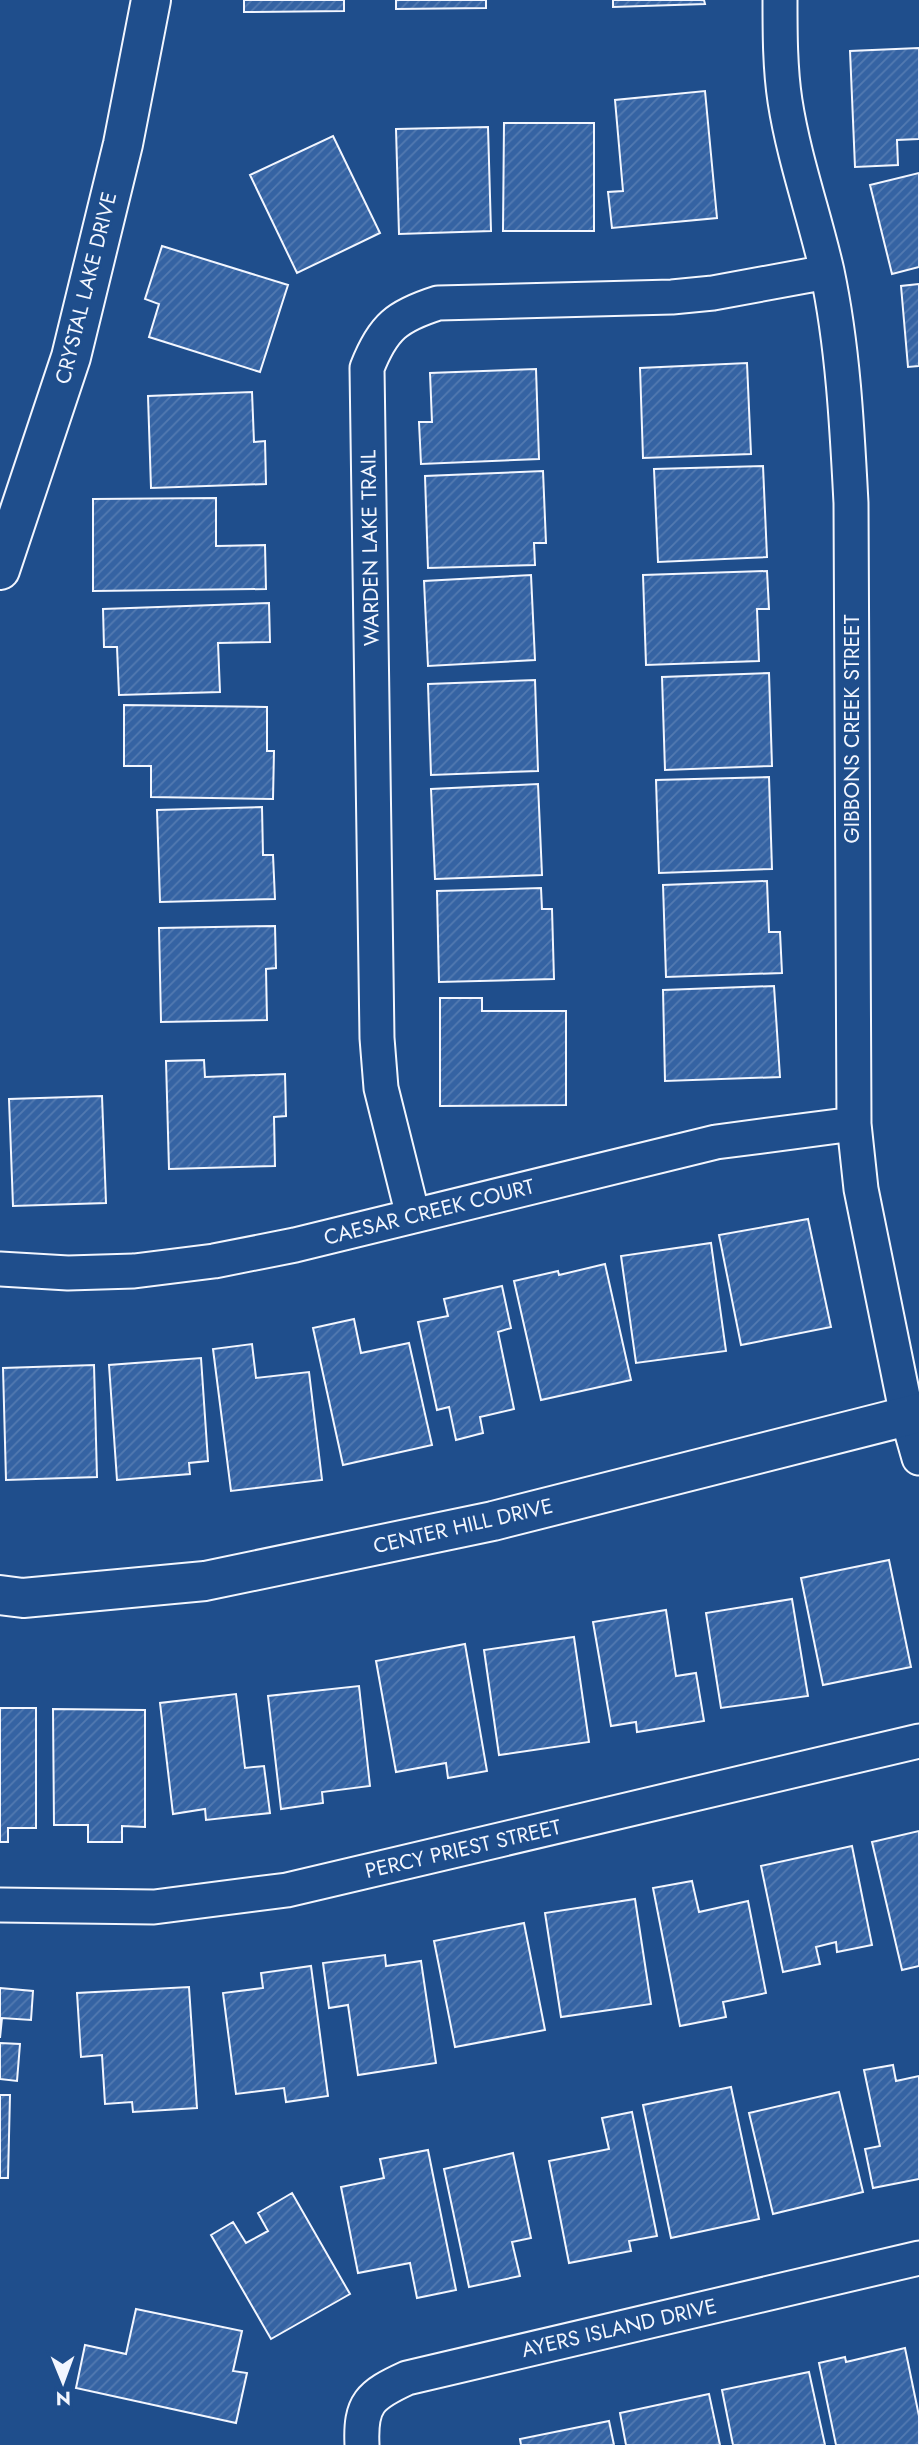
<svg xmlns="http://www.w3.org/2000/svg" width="919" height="2445" font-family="Jost,sans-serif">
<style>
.building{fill:url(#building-hatch);stroke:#f2f6ff;stroke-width:2}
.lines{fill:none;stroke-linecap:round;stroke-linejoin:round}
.minor-casing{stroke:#f2f6ff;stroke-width:37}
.tertiary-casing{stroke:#f2f6ff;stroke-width:42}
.minor{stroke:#1f4e8c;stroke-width:33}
.tertiary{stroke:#1f4e8c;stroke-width:38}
.labels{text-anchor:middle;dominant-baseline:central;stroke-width:5;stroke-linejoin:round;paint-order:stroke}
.street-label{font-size:21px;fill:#f2f6ff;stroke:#1f4e8c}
</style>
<defs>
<pattern id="building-hatch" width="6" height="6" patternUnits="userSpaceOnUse" patternTransform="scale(1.75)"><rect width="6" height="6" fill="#3563a3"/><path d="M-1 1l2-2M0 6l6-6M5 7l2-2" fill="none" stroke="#537ab1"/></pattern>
</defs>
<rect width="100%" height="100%" fill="#1f4e8c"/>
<path class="building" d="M244,0H344V11L244,12Z
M396,0H486V8L396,9Z
M613,0H704L705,4L613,7Z
M919,48V139L897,140L898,165L855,167L850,51Z
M705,91L717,218L612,228L608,192L623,191L615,100Z
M504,123H594V231H503Z
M488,127L491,231L399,234L396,129Z
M333,136L380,233L297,273L250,175Z
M919,173V267L892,274L870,185Z
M162,246L288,285L260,372L149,337L159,304L145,299Z
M919,284V366L908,367L901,286Z
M747,363L751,454L643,458L640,368Z
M536,369L539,459L421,464L419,422H432L430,373Z
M252,392L254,442L265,441L266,484L151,488L148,396Z
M763,466L767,557L658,562L654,469Z
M543,471L546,543H534L535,565L428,568L425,476Z
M216,498V546L265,545L266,589L93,591V499Z
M767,571L769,609H757L759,661L646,665L643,575Z
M531,575L535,660L428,666L424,581Z
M269,603L270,642L218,643L220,692L119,695L117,647H104L103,609Z
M769,673L772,766L665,770L662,677Z
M535,680L538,771L431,775L428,684Z
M124,705L267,707V751H274L273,799L151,797V766H124Z
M769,777L772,869L659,873L656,780Z
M538,784L542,875L435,879L431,789Z
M262,807L263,855H273L275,899L160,902L157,810Z
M767,881L769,932H780L782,973L666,977L663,885Z
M541,888L542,909H552L554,979L439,982L437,891Z
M275,926L276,968L266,969L267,1020L161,1022L159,928Z
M774,986L780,1077L665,1081L663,990Z
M440,998H482V1011H566V1105L440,1106Z
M204,1060L205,1077L285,1074L286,1116L274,1117L275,1166L169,1169L166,1061Z
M102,1096L106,1203L13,1206L9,1099Z
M808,1219L831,1327L741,1345L719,1235Z
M711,1243L726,1351L636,1363L621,1256Z
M605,1264L631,1380L541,1400L514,1281L558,1271L559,1275Z
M502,1286L511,1328L498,1332L514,1409L480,1417L483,1433L456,1440L449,1407L437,1410L418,1322L448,1316L444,1299Z
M354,1319L361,1353L409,1343L432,1445L343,1465L313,1328Z
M252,1344L256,1378L309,1372L322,1480L231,1491L213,1349Z
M201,1358L208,1461L189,1463L190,1474L117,1480L109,1365Z
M94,1365L97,1477L6,1480L3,1368Z
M889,1560L911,1667L823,1685L801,1578Z
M792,1599L808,1696L721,1708L706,1613Z
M666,1610L676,1676L696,1673L704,1721L637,1732L636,1722L611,1726L593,1622Z
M574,1637L589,1742L499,1755L484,1650Z
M465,1644L487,1771L448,1778L446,1763L396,1772L376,1661Z
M359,1686L370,1786L322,1792L323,1803L281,1809L268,1696Z
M236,1694L245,1768L264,1766L270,1813L206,1820L205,1809L173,1814L160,1703Z
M0,1708H36V1828H8V1842H0Z
M53,1709L145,1710V1827L122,1826V1842H88V1825H54Z
M919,1831V1966L902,1970L872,1842Z
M852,1846L872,1945L837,1952L836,1942L816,1947L820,1964L783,1972L761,1866Z
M692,1881L699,1912L748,1901L766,1993L723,2002L726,2017L680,2026L653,1888Z
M635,1899L651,2004L561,2017L545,1913Z
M524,1923L545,2030L455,2047L434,1941Z
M385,1955L386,1966L421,1961L436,2063L358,2075L348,2005L329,2008L323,1963Z
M311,1966L328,2096L286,2102L284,2088L236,2094L223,1993L263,1988L261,1973Z
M189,1987L197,2108L133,2112L132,2102L105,2104L102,2055L81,2057L77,1993Z
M0,1988L33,1991L31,2020L2,2018L0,2038Z
M0,2043L20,2044L17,2081L0,2079Z
M893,2065L896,2081L919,2076V2179L873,2188L865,2149L880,2146L864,2070Z
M731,2087L759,2219L671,2238L643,2105Z
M839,2092L863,2192L773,2214L749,2113Z
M0,2095H10L8,2178H0Z
M632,2112L657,2236L629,2241L631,2251L569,2263L549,2161L609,2149L602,2118Z
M428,2150L456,2290L417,2298L410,2263L358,2273L341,2187L384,2178L380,2159Z
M513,2153L531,2238L512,2242L520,2276L469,2287L444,2169Z
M292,2193L350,2294L271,2339L211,2235L233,2222L246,2243L268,2231L258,2213Z
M136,2309L242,2331L233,2371L247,2373L236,2423L76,2388L85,2345L126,2354Z
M905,2348L919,2416V2445H836L819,2363L845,2357L846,2362Z
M809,2372L825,2445H733L722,2390Z
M709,2394L720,2445H626L620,2413Z
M609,2421L614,2445H521L520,2439Z"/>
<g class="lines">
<defs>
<path id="minor" d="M780,0C780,33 780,68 785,101C794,159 814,214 827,271C843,347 847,426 851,503L854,1124L861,1189L907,1416L919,1458
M413,1216L381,1088L377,1038L367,368C383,327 397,316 438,303L672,297L713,293L827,272
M0,1269L68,1273L134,1271L214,1261L295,1245L716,1142L854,1124
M0,1905L154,1907L287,1890L919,1741
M362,2445C360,2403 370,2395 407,2378L919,2258"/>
<path id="tertiary" d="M0,570L71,357L123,144L151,0
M0,1595L23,1598L205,1581L493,1521L919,1413"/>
</defs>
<use href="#minor" class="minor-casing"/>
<use href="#tertiary" class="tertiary-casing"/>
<use href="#minor" class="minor"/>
<use href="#tertiary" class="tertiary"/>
</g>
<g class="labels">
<g class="street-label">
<text transform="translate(86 288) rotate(-76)">CRYSTAL LAKE DRIVE</text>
<text transform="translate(370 548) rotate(-91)">WARDEN LAKE TRAIL</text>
<text transform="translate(852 729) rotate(-90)">GIBBONS CREEK STREET</text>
<text transform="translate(429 1212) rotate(-14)">CAESAR CREEK COURT</text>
<text transform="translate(463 1526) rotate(-13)">CENTER HILL DRIVE</text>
<text transform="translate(463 1849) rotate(-13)">PERCY PRIEST STREET</text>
<text transform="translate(619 2328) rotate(-13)">AYERS ISLAND DRIVE</text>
</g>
</g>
<g transform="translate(63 2382) rotate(179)" stroke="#1f4e8c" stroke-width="5" paint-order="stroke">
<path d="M0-5L12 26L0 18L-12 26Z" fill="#f2f6ff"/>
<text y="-10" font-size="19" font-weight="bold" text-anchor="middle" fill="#f2f6ff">N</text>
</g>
</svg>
